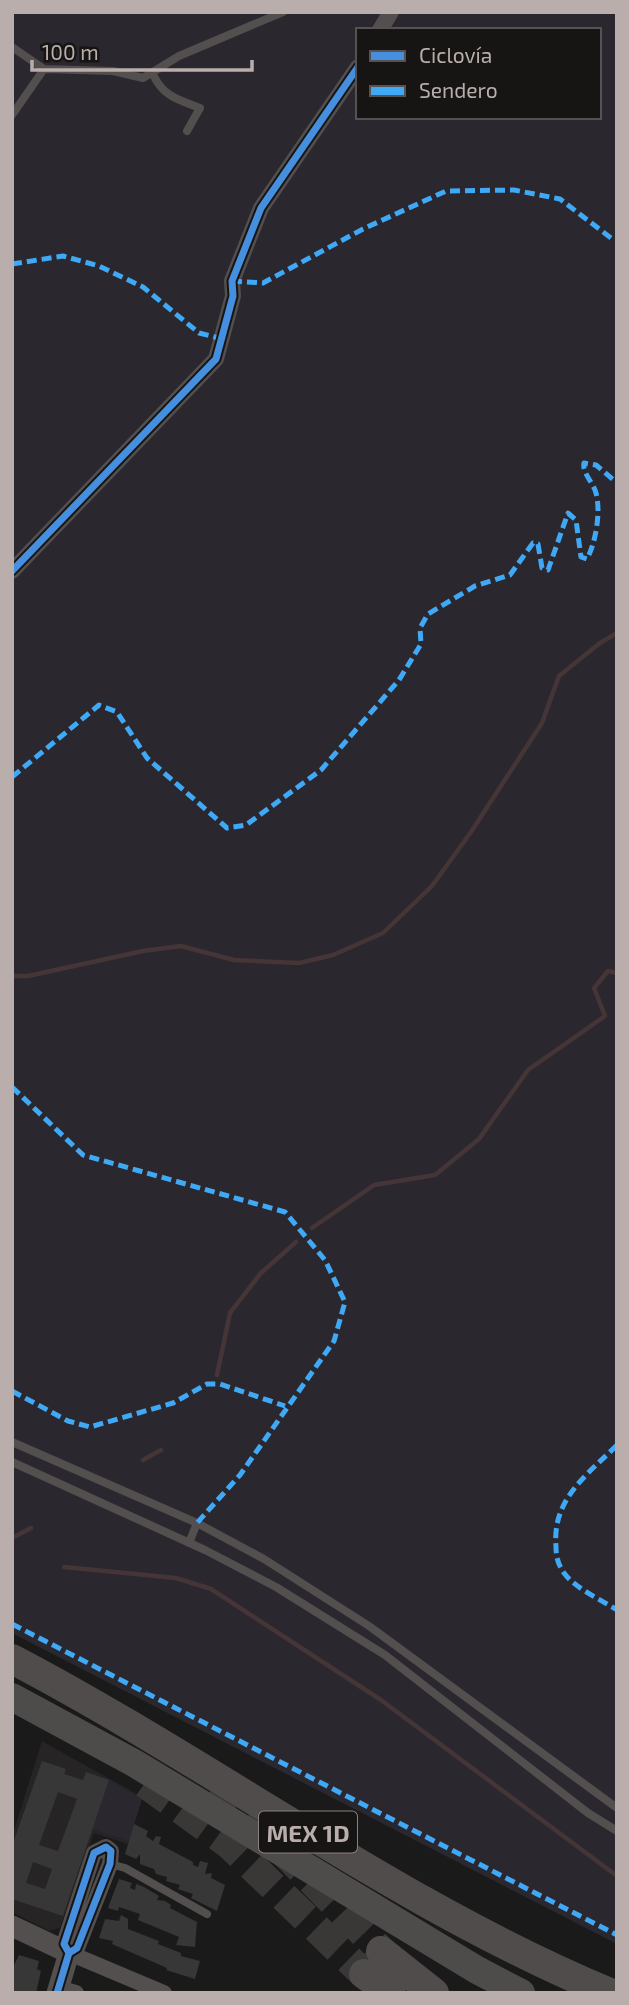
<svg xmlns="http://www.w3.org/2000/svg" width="629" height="2005" font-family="'Exo 2',sans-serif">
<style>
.built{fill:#262424}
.green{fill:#2b272f;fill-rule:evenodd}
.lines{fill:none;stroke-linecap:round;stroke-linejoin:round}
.stream{stroke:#453536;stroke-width:4.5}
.building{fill:#383737;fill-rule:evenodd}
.motorway-tunnel{stroke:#3a3837;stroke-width:30;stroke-dasharray:30 15;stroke-linecap:butt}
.service{stroke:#524f4e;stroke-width:8}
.minor{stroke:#524f4e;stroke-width:16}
.tertiary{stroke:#524f4e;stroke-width:21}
.trunk{stroke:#4e4c4b;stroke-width:28}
.motorway{stroke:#4f4c4b;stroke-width:30}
.quiet{stroke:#3fa9f5;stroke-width:5;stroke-dasharray:10 5;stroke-linecap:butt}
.cycleway-casing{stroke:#161514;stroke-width:11}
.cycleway{stroke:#468fdf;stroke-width:7}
.labels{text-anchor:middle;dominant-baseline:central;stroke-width:5;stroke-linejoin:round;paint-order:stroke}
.shield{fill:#161514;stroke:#88807e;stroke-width:2}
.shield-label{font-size:24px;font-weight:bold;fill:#b9aeac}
</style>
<rect width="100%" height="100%" fill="#1a1a1a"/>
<path class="built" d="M42,1741L142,1797L128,1844L94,1833L60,1928L49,1931L12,1912V1837Z"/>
<path class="green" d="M12,12H617V1944L12,1633ZM358,30H599V117H358Z
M109,1780L142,1799L129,1841L92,1829Z"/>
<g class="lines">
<path class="stream" d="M12,976H28L143,951L181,946L234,960L299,963L333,955L383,933L432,886L471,832L542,723L559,676L600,643L617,633
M312,1228L374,1185L435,1175L479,1139L528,1070L605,1016L594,988L608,971L617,973
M217,1375L230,1313L261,1273L296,1242
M143,1460L161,1450
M12,1538L31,1528
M64,1567L176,1578L211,1589L381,1700L617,1876"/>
</g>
<path class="building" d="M42,1761L66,1769L64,1774L83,1780L86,1772L109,1780L63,1916L12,1899V1846ZM58,1792L77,1799L58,1851L39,1845ZM33,1862L52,1869L45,1889L26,1883Z
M134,1824L148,1831L146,1836L153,1841L156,1836L161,1837L159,1844L193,1862V1865L198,1867L200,1861L208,1863L205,1874L212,1873L211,1878L225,1885L217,1911L191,1898L193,1894L178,1889L180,1885L166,1881L167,1877L156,1874L154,1869L140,1864V1854L136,1859L125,1854Z
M119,1879L132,1883L130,1888L135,1890L136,1884L144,1887L159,1896L157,1900L165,1901L171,1905L170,1908L197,1922L195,1947L176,1945L179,1937L138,1920L140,1914L119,1907L118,1911L108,1908Z
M121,1915L128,1919V1929L159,1941L158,1944L181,1953V1956L200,1961L195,1979L166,1970L167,1968L112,1944L113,1941L99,1938L105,1919L119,1921Z
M19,1955L39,1961L37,1969L41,1971L36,1993H12V1969Z"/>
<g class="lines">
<path class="motorway-tunnel" d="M145,1783L229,1844L364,1974
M213,1788L247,1814L381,1951"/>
<path class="service" d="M12,47L44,69L113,71L143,78L179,56L283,12
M153,74C162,96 179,100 200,108L187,131
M12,115L44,69
M12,1442L197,1523L264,1559L369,1626L617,1808
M12,1462L205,1550L276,1587L385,1655L588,1813L617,1831
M189,1543L197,1523
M110,1864L125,1868L207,1914"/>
<path class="minor" d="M380,30L391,12
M12,571L216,359L233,296L232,281L261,208L358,67
M106,1847L111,1851L110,1864L77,1948L69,1953L64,1944L94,1853Z
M69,1953L164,1993
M58,1988L76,1993"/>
<path class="tertiary" d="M12,1926L69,1953L57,1993"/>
<path class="trunk" d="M12,1697L134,1763L477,1970L521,1993"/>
<path class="motorway" d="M12,1659C214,1765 398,1905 610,1993
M381,1951L434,1993
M364,1974L391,1993"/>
<path class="quiet" d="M12,264L63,256L99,266L143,287L199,333L215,337L224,344
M232,281L263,283L363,229L446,191L514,190L560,199L611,238H617
M12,777L99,705L117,712L147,758L227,828L246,825L321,770L399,680L421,644L420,628L428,614L475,586L510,575L533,543L538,544L542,568L548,570L568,513L576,520L581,557L587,559C596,542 601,511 596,493C593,482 582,473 584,463L596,465L617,483
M12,1087L83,1155L285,1212L325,1260L345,1302L334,1341L240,1475L197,1523
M12,1391L68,1421L90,1427L173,1403L207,1384H220L285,1406
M617,1445C586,1476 552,1499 556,1547C556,1557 558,1564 564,1573C576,1589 600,1599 617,1610
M12,1624L617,1935"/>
<defs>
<path id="cycleway" d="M12,571L216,359L233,296L232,281L261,208L358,67
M57,1993L69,1953L77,1948L110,1864L111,1851L106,1847L94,1853L64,1944L69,1953"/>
</defs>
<use href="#cycleway" class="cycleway-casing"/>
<use href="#cycleway" class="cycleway"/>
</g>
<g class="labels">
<rect class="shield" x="259" y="1811.5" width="98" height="41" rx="5"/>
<g class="shield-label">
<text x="308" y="1832">MEX 1D</text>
</g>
</g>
<rect width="629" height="2005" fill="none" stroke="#b9aeac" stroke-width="28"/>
<rect x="356" y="28" width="245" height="91" fill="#161514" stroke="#575251" stroke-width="2"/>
<rect x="370" y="51" width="35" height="10" fill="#468fdf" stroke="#575251" stroke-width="2"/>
<text x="419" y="63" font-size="21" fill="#b9aeac">Ciclovía</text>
<rect x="370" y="86" width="35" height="10" fill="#3fa9f5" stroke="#575251" stroke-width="2"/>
<text x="419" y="98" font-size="21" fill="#b9aeac">Sendero</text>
<path d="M32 60v10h220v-10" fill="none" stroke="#b9aeac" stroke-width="3.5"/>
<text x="42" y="60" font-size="21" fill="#b9aeac" stroke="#161514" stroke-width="5" paint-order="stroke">100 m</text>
</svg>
